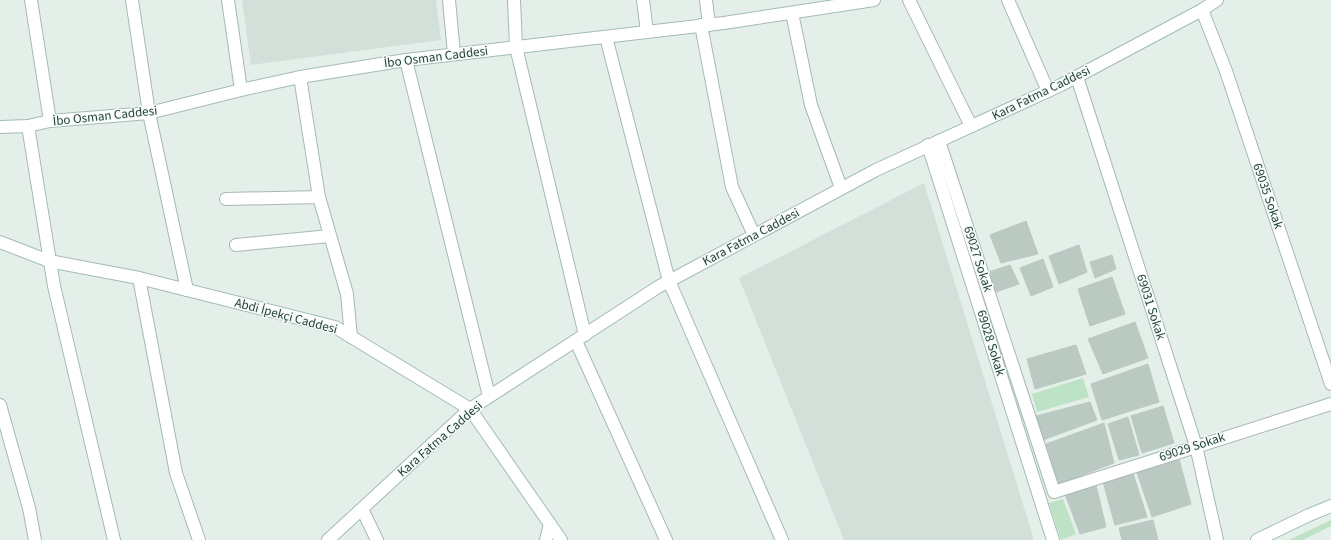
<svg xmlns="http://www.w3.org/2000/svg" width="1331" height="540" font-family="'Source Sans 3',sans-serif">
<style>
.built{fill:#d3dfd9}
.green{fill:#bde2c5}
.building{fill:#bacac3;stroke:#b7cac1}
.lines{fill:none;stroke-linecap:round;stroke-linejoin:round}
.street-casing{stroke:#a7b8b1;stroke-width:14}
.secondary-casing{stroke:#a2bcb2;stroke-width:14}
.street{stroke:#fff;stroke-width:12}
.secondary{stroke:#fff;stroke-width:12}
.labels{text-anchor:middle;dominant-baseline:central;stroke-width:3;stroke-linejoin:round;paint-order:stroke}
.street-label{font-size:13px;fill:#224339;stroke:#f6fbf8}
</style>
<rect width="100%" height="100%" fill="#e5efea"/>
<path class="built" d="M242,0H436L441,40L251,65Z
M924,183L1034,540H844L739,278Z"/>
<path class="green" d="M1083,378L1089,397L1037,412L1032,394Z
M1063,499L1076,534L1061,540L1049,503Z
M1331,520V526L1303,540H1289Z"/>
<path class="building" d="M1026,221L1038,254L1001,263L990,235Z
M1079,245L1087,272L1059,284L1049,256Z
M1112,255L1116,269L1095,278L1090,262Z
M1043,259L1053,287L1031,296L1020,268Z
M1010,265L1019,284L996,292L989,272Z
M1112,277L1125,314L1090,326L1078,289Z
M1135,322L1148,358L1103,374L1088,339Z
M1076,345L1086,374L1035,389L1027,359Z
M1148,364L1159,402L1102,420L1091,384Z
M1090,402L1097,420L1043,440L1036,416Z
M1163,406L1174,443L1142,453L1131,416Z
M1128,417L1139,455L1119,460L1108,424Z
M1104,423L1114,463L1059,484L1046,444Z
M1179,459L1191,504L1152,517L1136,470Z
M1133,473L1147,517L1115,525L1103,482Z
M1096,485L1106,527L1080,534L1065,494Z
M1153,520L1158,540H1122L1119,528Z"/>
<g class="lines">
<defs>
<path id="street" d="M31,0L50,121
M132,0L149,113L187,290
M228,0L241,90
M449,0L454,54
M514,0L516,47L585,335
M643,0L647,32
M706,0L709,25
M909,0L971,126
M1008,0L1048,91
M1202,10L1226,71L1331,384
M792,13L811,105L841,188
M701,25L732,187L754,235
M606,37L669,281L782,540
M406,60L489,396
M300,77L319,197L347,294L351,337
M1077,77L1196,446L1217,540
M28,126L54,286L114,540
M939,141L1054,492L1331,404
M928,145L1053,540
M226,199L319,197
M236,245L330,236
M139,278L176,473L199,540
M576,341L666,540
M0,405L29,508L35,540
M362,509L377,540
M546,540L550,524"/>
<path id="secondary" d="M0,127L28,126L50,121L149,113L241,90L300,77L406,60L724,23L874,0
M0,242L49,261L139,278L335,327L470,409L561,540
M328,540L470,409L658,287L876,170L1061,85L1202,10L1217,0
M1257,540L1309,515L1331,506"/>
</defs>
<use href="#street" class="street-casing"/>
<use href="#secondary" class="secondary-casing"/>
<use href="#street" class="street"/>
<use href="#secondary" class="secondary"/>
</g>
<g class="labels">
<g class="street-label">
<text transform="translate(436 57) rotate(-7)">İbo Osman Caddesi</text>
<text transform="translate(1041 93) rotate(-26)">Kara Fatma Caddesi</text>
<text transform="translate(105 116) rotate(-6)">İbo Osman Caddesi</text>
<text transform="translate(1268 196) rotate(71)">69035 Sokak</text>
<text transform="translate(751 237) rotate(-28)">Kara Fatma Caddesi</text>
<text transform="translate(978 259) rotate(72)">69027 Sokak</text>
<text transform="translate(1151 307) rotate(72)">69031 Sokak</text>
<text transform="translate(286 316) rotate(15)">Abdi İpekçi Caddesi</text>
<text transform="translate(991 343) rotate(73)">69028 Sokak</text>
<text transform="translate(440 439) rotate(-41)">Kara Fatma Caddesi</text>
<text transform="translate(1192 447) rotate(-18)">69029 Sokak</text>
</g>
</g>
</svg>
